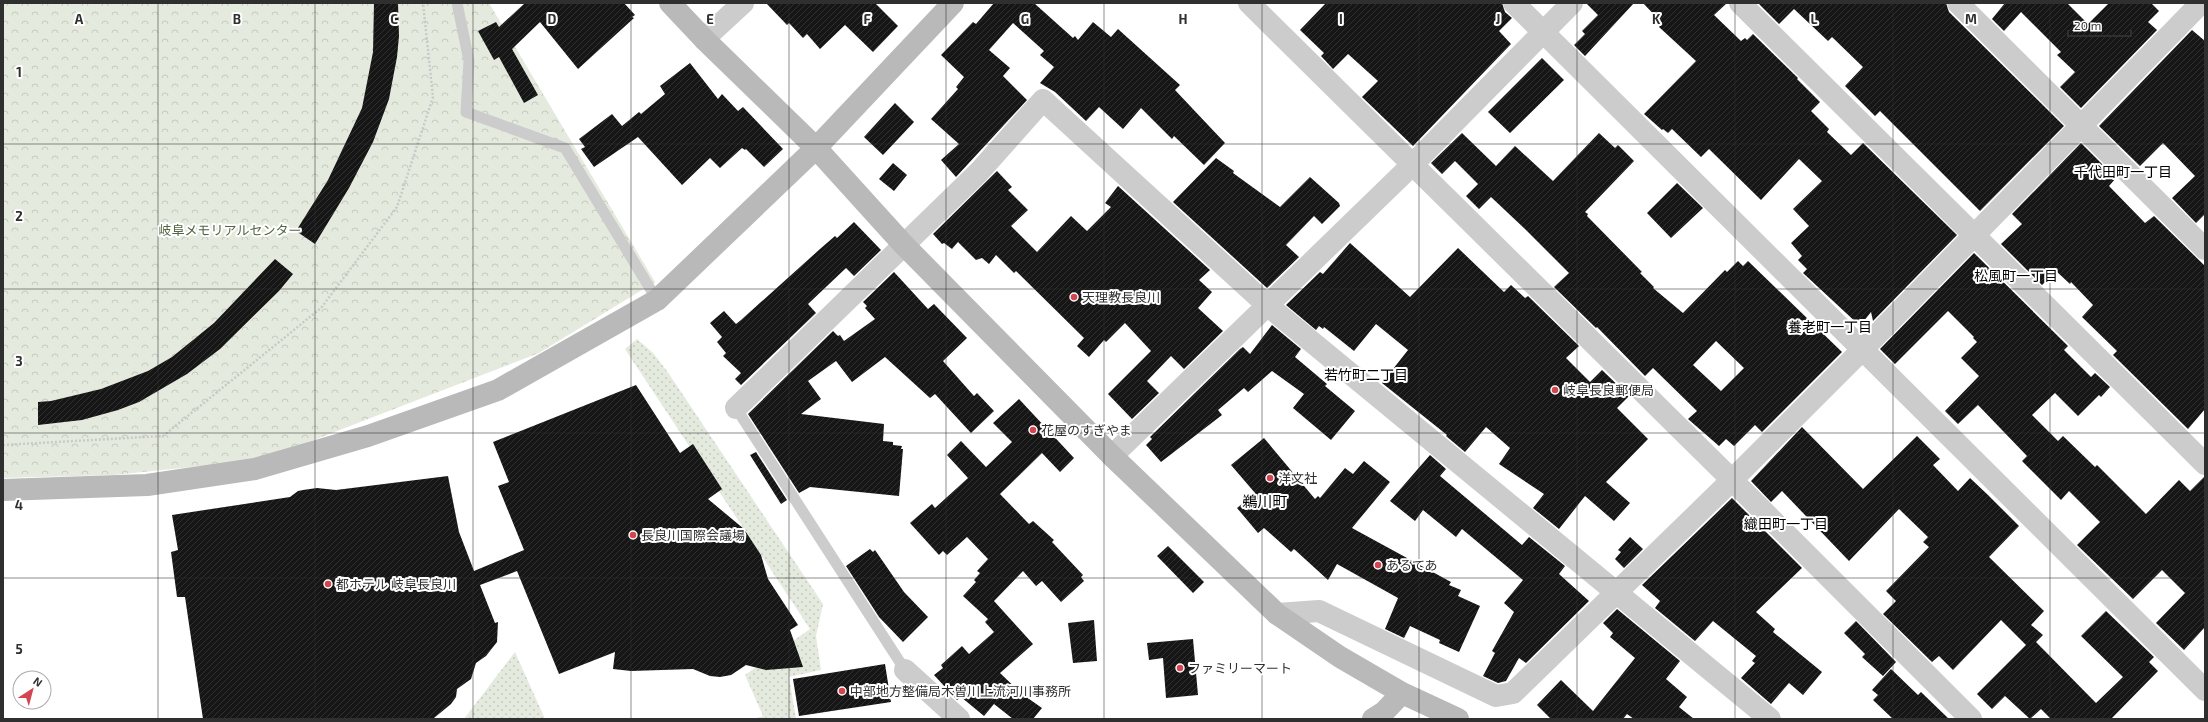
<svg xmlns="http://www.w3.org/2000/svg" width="2208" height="722" font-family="'Exo 2','Noto Sans JP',sans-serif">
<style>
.park{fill:url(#park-crowns)}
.garden{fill:url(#garden-dots)}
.building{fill:url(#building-hatch);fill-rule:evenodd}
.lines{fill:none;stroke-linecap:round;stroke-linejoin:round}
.path{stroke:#c9c9c9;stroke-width:2.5;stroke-dasharray:2 2;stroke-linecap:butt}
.lane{stroke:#ccc;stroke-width:11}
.street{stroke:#ccc;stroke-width:22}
.secondary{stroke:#b9b9b9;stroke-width:22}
.grid{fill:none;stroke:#2f2f2f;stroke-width:1;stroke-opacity:0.55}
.poi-dot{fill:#d24551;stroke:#fff;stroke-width:1.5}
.labels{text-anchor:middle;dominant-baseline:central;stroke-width:4;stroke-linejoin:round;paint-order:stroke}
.park-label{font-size:13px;fill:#536541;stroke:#fff}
.poi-label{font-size:13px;fill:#2f2f2f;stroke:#fff;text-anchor:start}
.neighbourhood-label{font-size:14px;fill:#000;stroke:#fff}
.quarter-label{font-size:15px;fill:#000;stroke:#fff}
.grid-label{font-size:13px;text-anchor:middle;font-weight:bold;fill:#2f2f2f;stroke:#fff;stroke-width:4;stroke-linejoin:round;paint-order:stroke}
</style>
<defs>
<pattern id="park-crowns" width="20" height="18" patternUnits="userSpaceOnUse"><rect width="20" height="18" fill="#e5eade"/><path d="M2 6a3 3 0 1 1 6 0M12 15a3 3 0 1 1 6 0" fill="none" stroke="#c5c9bf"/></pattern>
<pattern id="garden-dots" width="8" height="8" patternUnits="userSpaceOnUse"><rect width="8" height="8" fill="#e5eade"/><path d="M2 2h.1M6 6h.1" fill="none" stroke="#c5c9bf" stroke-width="1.8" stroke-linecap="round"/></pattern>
<pattern id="building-hatch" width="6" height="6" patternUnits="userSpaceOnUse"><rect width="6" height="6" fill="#161616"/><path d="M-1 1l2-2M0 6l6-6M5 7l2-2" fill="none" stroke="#303030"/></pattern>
</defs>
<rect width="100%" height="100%" fill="#fff"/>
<path class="park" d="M3,3H489L655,282L539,353L262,460L113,475L3,478Z"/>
<path class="garden" d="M637,339L653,353L667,371L823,604L816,636L821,670L789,677L796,719H754L763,716L745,675L810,629L625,349Z
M515,652L545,719H464Z"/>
<path class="building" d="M374,3H398L399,36L397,57L389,99L373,142L349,188L315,244L296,231L328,180L362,108L373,52Z
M525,3H624L635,15L632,17L634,18L578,69L540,22L512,49L538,95L524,103L499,57L494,60L478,31L496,22L499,27Z
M766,3H875L898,26L873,52L845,25L820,49L807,34L803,38L789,23L787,25Z
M994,3H1034L1073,38L1075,36L1078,40L1093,22L1111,37L1118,29L1180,85L1175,90L1225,143L1204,165L1174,136L1172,139L1141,108L1123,129L1099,107L1086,121L1055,92L1040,83L1054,67L1040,55L1044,51L1013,23L989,50L1010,68L1003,76L1027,100L956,177L941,160L959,144L931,119L958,89L956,87L964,77L941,55L973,22L976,24Z
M1326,3H1502L1505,12L1512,18L1499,31L1511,44L1413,146L1362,97L1378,81L1348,54L1333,69L1321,56L1324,53L1300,30Z
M1586,3H1634L1585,56L1574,45L1585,34L1582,31L1598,15Z
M1643,3H1727L1714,15L1741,41L1745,38L1747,40L1753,34L1798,78L1797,79L1820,102L1811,111L1829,129L1827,132L1851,155L1863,143L1957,235L1873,321L1871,312L1860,326L1803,273L1807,269L1798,260L1802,256L1791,243L1809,226L1793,209L1822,181L1799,159L1761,200L1709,149L1701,157L1672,129L1668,133L1663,129L1662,130L1644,114L1696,61L1659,27L1662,23Z
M1758,3H1946L1949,12L2064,126L1980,211L1880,111L1875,116L1845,86L1863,67L1832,37L1828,41L1794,9L1779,24Z
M2005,3H2067L2088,24L2109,3H2151L2159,11L2148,22L2157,30L2081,108L2060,87L2075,72L2057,55L2061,52L2021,12L2004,31L1992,19Z
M2192,30L2205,41V214L2196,223L2172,198L2195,176L2163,143L2140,166L2099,126Z
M1542,58L1564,80L1510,133L1488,112Z
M690,63L718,99L722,94L738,111L743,107L783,149L764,167L746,149L745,150L742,148L720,168L710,158L682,185L638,137L594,167L581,149L585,147L579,139L612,114L622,126L639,112L641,114L665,94L660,86Z
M895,103L914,122L883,155L864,137Z
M1462,133L1496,166L1515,146L1553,181L1599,133L1615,148L1618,145L1634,161L1585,212L1588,214L1587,216L1642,272L1640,273L1654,287L1653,288L1683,313L1725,270L1727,272L1738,261L1743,266L1748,261L1842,352L1762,432L1755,425L1734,446L1726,439L1719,446L1688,419L1697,411L1653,368L1645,376L1597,327L1596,328L1554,287L1569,273L1525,229L1491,197L1479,209L1466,196L1478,184L1455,161L1442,174L1431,163ZM1716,341L1744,368L1721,391L1693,365Z
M2081,143L2116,178L2109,186L2145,223L2154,216L2205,266V409L2188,429L2113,355L2117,351L2082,317L2093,305L2071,282L2070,284L2056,271L2042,285L2001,244L2022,224L2012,214Z
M1216,158L1234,171L1233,173L1280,207L1310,177L1339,203L1340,206L1322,224L1314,216L1286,245L1299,257L1267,288L1173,202Z
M893,163L907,175L894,191L879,179Z
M997,171L1012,187L1008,190L1028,210L1011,226L1037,252L1071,216L1087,231L1111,207L1105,203L1118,186L1210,270L1199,280L1212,292L1198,308L1223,331L1184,369L1171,356L1147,381L1159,393L1132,419L1108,394L1151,351L1125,323L1106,342L1104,340L1089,357L1077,346L1084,338L1016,271L1014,273L996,255L989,264L982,258L976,260L958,242L952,249L944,243L942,244L933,234Z
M1677,183L1703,208L1671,238L1647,213Z
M854,222L881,250L854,276L846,268L808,304L816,313L741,385L735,379L741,373L723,356L726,353L717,342L722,337L710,323L724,311L736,324L741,320L820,249L835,236L837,238Z
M1350,243L1410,297L1458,248L1504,292L1511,285L1525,298L1528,296L1579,346L1566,358L1590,382L1602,370L1629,396L1617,408L1648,439L1606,482L1630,503L1614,521L1585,496L1559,529L1533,508L1544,494L1499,464L1510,448L1486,427L1465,452L1446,436L1447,435L1382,383L1408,350L1376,324L1354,351L1324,327L1323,329L1319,326L1316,330L1286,305L1320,272L1323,274Z
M1974,253L2068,346L2064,350L2091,377L2095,373L2110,387L2101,397L2099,395L2078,416L2055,393L2032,415L2058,441L2063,436L2095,467L2097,465L2146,514L2179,480L2190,491L2205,476V627L2184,650L2156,623L2185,593L2162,570L2133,599L2077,545L2100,522L2069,491L2061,500L2022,461L2027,456L1978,405L1958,424L1945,411L1979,376L1961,358L1977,342L1973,338L1974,337L1948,311L1895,364L1880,349Z
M275,259L293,274L279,291L220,349L187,374L139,402L118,410L82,420L38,425V402L51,401L101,389L148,371L172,357L214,323Z
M894,272L928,309L934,304L967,338L943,361L974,396L977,393L994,411L971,433L935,394L930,398L885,357L852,382L836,361L808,381L821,399L801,414L884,424L883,441L893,442V445L902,446L901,449H903L899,496L810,487L799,493L748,414L833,331L838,336L840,335L844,341L875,319L865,308L867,306L863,302Z
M1272,325L1301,349L1295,357L1327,384L1325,386L1355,411L1331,440L1293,408L1304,394L1272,371L1248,392L1244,388L1218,410L1222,415L1161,462L1146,445L1152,439L1150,437L1240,349L1243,347L1250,354Z
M636,385L680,453L693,444L722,489L708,499L744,529L761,555L768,579L798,625L790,630L803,667L766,670L746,665L731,675L720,677L710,676L693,669L631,671L613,669L615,652L559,674L517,571L480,585L495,623L498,622L497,642L486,656L476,663L471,679L457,689L456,697L451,704L434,718L203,719L185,597H177L171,552L178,550L172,515L290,497L298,491L303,490L317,488L336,490L448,476L459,532L474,571L524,550L498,486L509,482L493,442Z
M1019,399L1074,458L1060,472L1042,453L1000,494L1029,524L1033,521L1054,540L1052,542L1083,575L1081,577L1084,581L1061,602L1042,581L1036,586L1023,571L994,601L1033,644L1000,673L1022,694L1042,708L1033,719H1013L994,704L984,716L961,697L957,700L934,675L943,668L941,665L962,646L969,654L994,632L985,622L988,619L963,596L976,582L974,580L980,573L977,571L988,559L967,537L947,555L943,551L939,555L910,523L932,504L935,508L968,478L947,455L961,441L986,467L1012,442L993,423Z
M1802,427L1863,489L1917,436L1940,459L1933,465L1958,491L1970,478L1988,495L2019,526L1989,557L2044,611L2031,625L2043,635L2036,642L2096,703L2123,677L2081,636L2106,611L2154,657L2149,662L2158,671L2111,719H2051L2041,709L2030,719L2005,696L1992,709L1977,694L2026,645L2001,620L1953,670L1939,656L1932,662L1883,614L1896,601L1886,591L1929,547L1923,542L1928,537L1899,509L1849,561L1782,491L1771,502L1751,481Z
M1264,438L1315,499L1318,496L1320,498L1345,468L1353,474L1364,461L1390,482L1352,528L1451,582L1449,585L1461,590L1458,596L1480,606L1459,652L1439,643L1440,640L1410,626L1404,638L1385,629L1398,598L1337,564L1328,580L1294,549L1291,552L1264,528L1258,533L1237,508L1255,493L1231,465Z
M756,452L787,500L781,504L750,455Z
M1430,455L1446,469L1440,476L1522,545L1529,537L1565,566L1559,574L1589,601L1526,663L1519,658L1506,681L1498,683L1483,676L1495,653L1492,651L1514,612L1504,603L1523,580L1462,529L1456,537L1423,510L1415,521L1390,501Z
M1732,498L1802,568L1756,612L1775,629L1773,632L1822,672L1803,695L1789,683L1771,704L1741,678L1755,663L1752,661L1756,656L1713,621L1695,641L1655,608L1660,601L1642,585Z
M1630,537L1643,549L1624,568L1615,559L1621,552L1618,550Z
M1168,546L1204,582L1193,593L1157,556Z
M870,549L873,552L875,550L904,592L928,617L903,642L879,617L846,566Z
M1617,609L1680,661L1666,679L1687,697L1679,707L1694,719H1634L1627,714L1623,719H1551L1537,705L1561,680L1593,711L1635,658L1610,637L1613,633L1603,623Z
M1094,620L1097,661L1073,663L1068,623Z
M1856,621L1896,662L1883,676L1862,657L1865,654L1844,633Z
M1193,639L1198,695L1166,698L1163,658L1149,660L1147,643Z
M885,664L891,702L799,716L793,679Z
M1891,669L1918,695L1921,692L1949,719H1893L1873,700L1878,695L1872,690Z"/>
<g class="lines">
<path class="path" d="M3,445L163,436L321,308L397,207L433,97L423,3"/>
<path class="lane" d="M457,3L469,61L466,112L565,148L657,300
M736,408L905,670"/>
<path class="street" d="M1249,3L1732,480L1971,719
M1514,3L2205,690
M1740,3L2205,464
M1958,3L2205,249
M704,39L743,3
M736,408L979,172L1043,100L1267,305L1770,719
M1112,456L1412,165L1572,3
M1277,614L1319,611L1496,696L1513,693L1732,480L1863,349L2201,3
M905,670L959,719"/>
<path class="secondary" d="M670,3L704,39L816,148L903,244L1112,456L1277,614L1340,657L1402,693L1458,719
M3,490L147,485L255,469L368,436L498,390L657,300L816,148L953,3
M1373,719L1384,712L1402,693"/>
</g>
<path class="grid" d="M158,3V719M315,3V719M473,3V719M631,3V719M789,3V719M946,3V719M1104,3V719M1262,3V719M1419,3V719M1577,3V719M1735,3V719M1893,3V719M2050,3V719M3,144H2205M3,289H2205M3,433H2205M3,578H2205"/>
<g class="poi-dot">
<circle cx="1074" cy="297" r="4"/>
<circle cx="1555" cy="390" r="4"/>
<circle cx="1033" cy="430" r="4"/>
<circle cx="1270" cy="478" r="4"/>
<circle cx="633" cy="535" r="4"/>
<circle cx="1378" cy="565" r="4"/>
<circle cx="328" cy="584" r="4"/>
<circle cx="1180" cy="668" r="4"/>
<circle cx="842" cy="691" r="4"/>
</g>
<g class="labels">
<g class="park-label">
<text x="230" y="230">岐阜メモリアルセンター</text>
</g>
<g class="poi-label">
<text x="1082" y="297">天理教長良川</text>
<text x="1563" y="390">岐阜長良郵便局</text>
<text x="1041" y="430">花屋のすぎやま</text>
<text x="1278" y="478">洋文社</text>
<text x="641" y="535">長良川国際会議場</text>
<text x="1386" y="565">あるてあ</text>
<text x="336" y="584">都ホテル 岐阜長良川</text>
<text x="1188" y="668">ファミリーマート</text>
<text x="850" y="691">中部地方整備局木曽川上流河川事務所</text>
</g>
<g class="neighbourhood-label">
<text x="2123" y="171">千代田町一丁目</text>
<text x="2016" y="275">松風町一丁目</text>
<text x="1830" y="326">養老町一丁目</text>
<text x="1366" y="374">若竹町二丁目</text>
<text x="1786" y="523">織田町一丁目</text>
</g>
<g class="quarter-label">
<text x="1265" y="501">鵜川町</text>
</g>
</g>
<g class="grid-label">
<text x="79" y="24">A</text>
<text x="237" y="24">B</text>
<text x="394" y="24">C</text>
<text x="552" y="24">D</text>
<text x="710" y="24">E</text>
<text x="867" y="24">F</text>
<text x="1025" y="24">G</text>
<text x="1183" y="24">H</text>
<text x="1341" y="24">I</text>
<text x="1498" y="24">J</text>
<text x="1656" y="24">K</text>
<text x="1814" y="24">L</text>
<text x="1971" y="24">M</text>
<text x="19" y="77">1</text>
<text x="19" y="221">2</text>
<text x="19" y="366">3</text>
<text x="19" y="510">4</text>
<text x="19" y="654">5</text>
</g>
<rect width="2208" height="722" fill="none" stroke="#2f2f2f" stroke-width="8"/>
<g transform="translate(32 690) rotate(36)"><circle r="19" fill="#ffffff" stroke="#acacac"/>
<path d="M0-3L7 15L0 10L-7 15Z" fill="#d24551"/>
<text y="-6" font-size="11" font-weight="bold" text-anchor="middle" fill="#2f2f2f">N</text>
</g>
<path d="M2068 30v6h63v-6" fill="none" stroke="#2f2f2f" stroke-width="2"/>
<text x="2074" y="30" font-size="12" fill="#2f2f2f" stroke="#ffffff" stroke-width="3" paint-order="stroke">20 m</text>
</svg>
